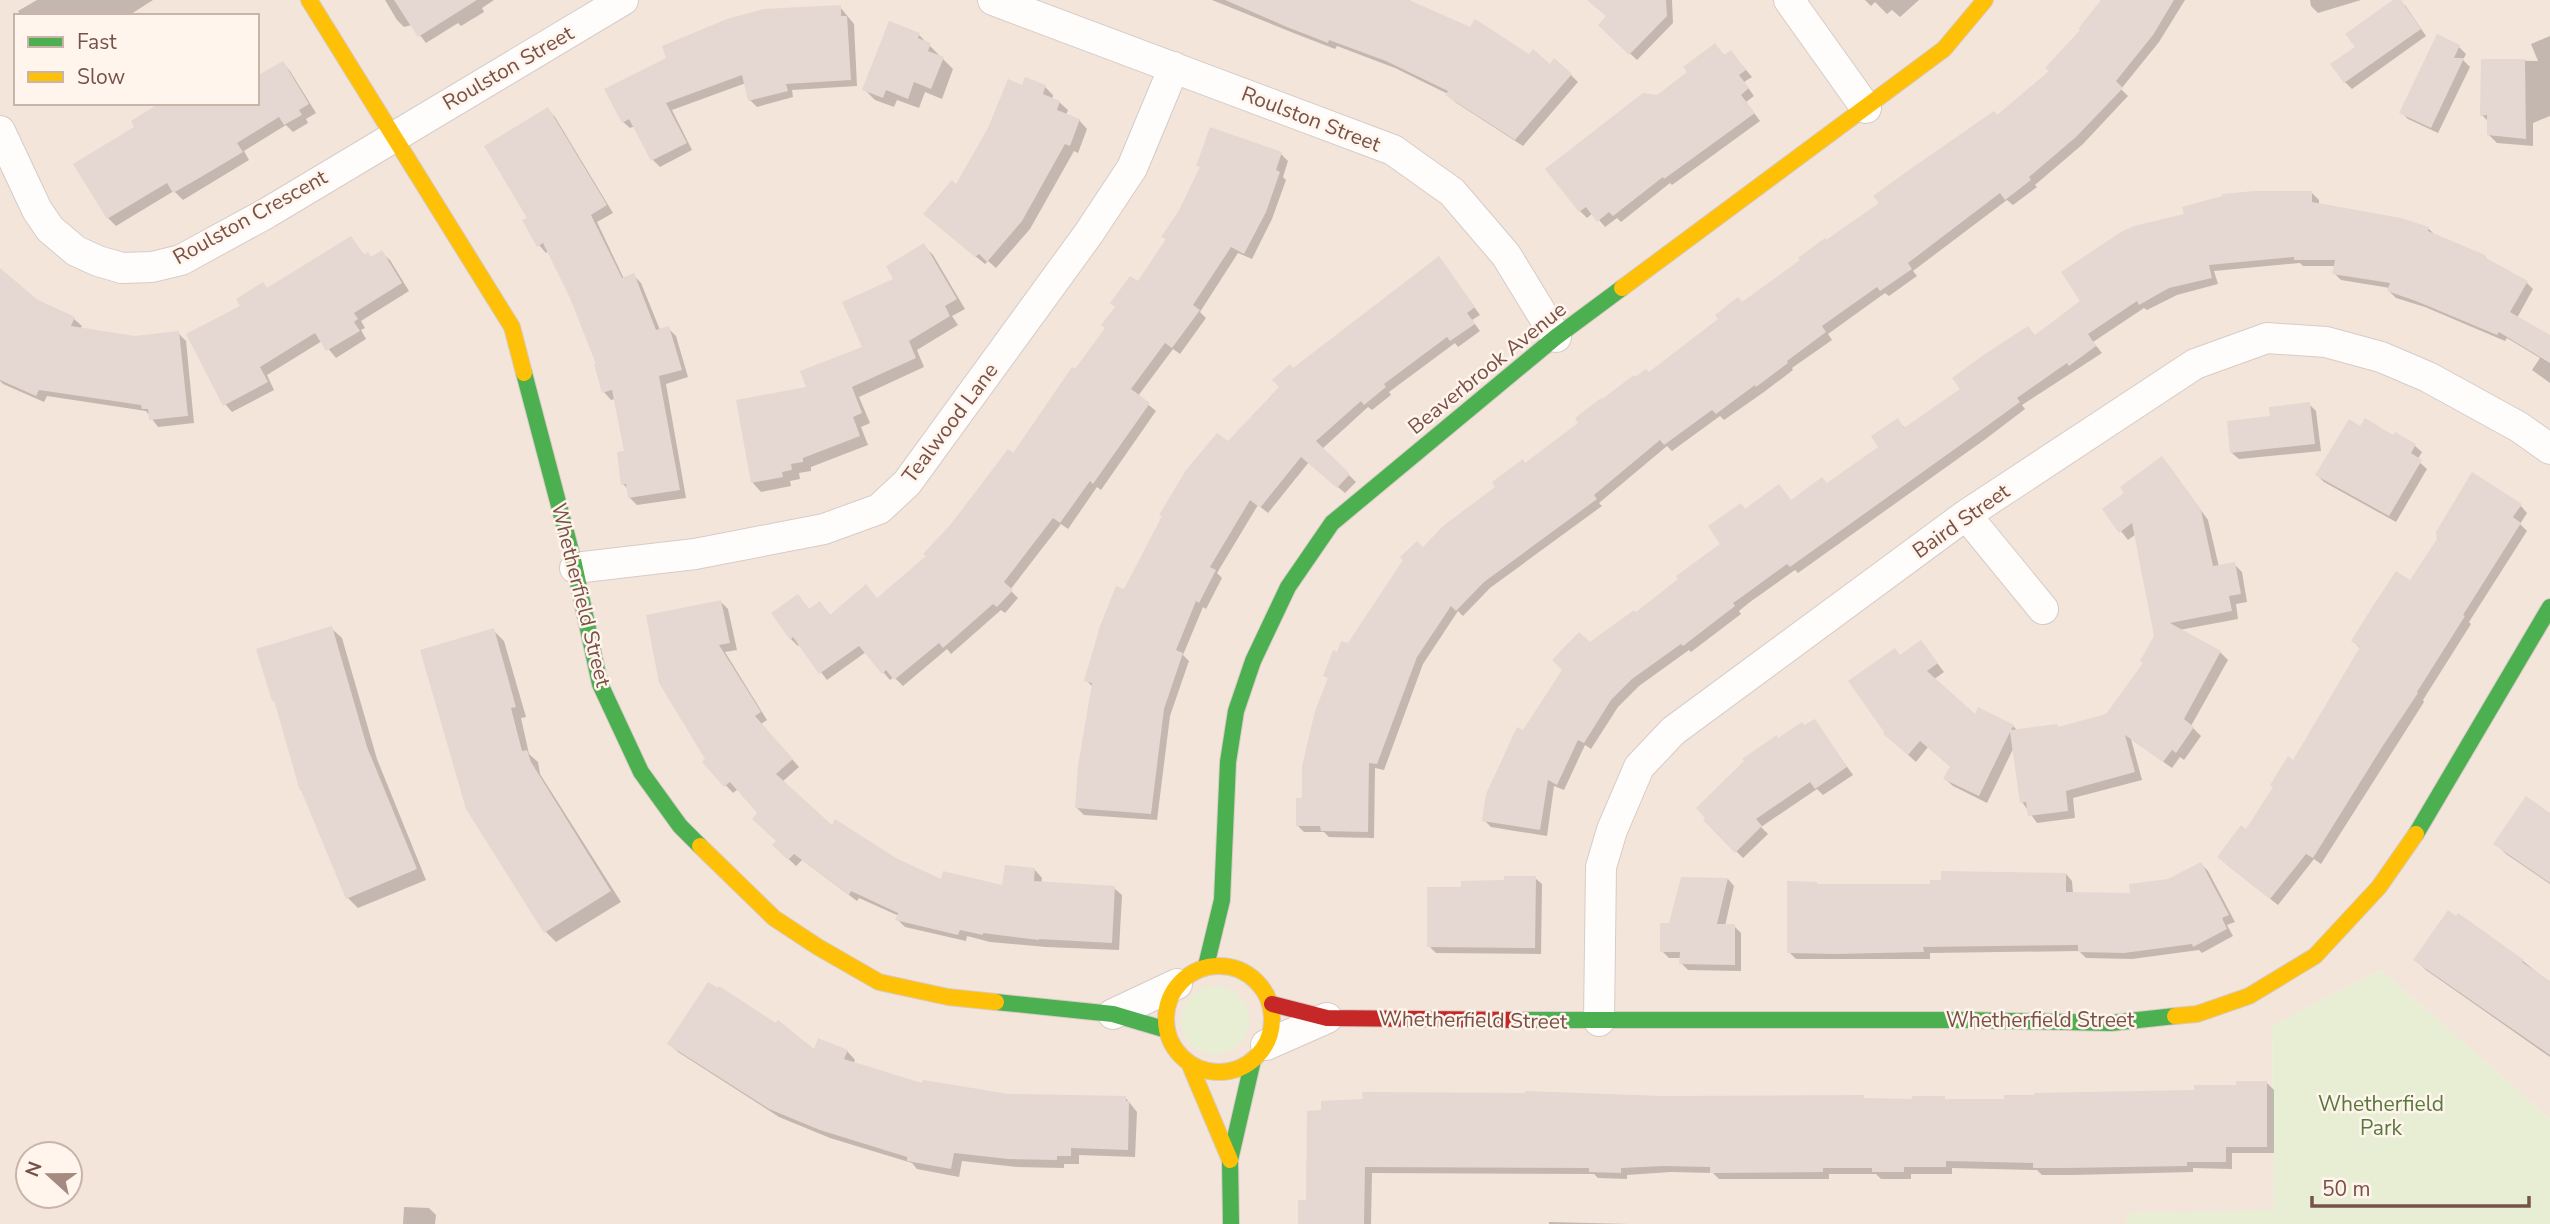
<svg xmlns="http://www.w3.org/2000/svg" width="2550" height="1224" font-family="'Nunito Sans',sans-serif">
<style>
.residential{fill:#f4e5db;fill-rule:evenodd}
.green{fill:#e8eed4}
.shadow{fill:#0003}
.building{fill:#e5d7d1}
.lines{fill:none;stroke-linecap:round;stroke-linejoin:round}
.street-casing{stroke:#d6ccc7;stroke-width:32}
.fast-casing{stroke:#d7ccc7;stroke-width:18}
.slow-casing{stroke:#d7ccc7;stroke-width:18}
.jam-casing{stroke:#d7ccc7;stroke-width:18}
.street{stroke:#fefdfc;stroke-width:30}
.fast{stroke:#4caf50;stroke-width:16}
.slow{stroke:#ffc107;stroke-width:16}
.jam{stroke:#c62828;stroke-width:16}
.labels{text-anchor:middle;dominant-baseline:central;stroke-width:5;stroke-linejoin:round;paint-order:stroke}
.street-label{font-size:21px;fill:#785248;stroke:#fff5ec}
.park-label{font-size:21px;fill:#58793c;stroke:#fff5ec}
</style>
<rect width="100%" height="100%" fill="#f8f1eb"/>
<path class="residential" d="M0,0H2550V1119L2381,970L2272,1026L2274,1211L2130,1213L2125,1224H0ZM16,16H257V103H16ZM28,1154H70V1196H28Z"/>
<path class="green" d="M2381,970L2550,1119V1224H2125L2130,1213L2274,1210L2272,1026Z
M1181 1020a34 34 0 1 1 68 0a34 34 0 1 1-68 0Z"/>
<path class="shadow" d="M37,0H153L128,16H21L18,11Z
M385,0H494L482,8L484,12L461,26L458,23L426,43L412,25L404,27L397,20Z
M1212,0H1410L1409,2L1571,75L1578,82L1523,146L1455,102L1448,94L1395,68L1337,46L1335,49L1296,34Z
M1589,0H1672L1673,23L1637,60L1600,25L1608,17Z
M1865,0H1919L1900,17L1892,10L1887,14L1875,2L1871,6Z
M2103,0H2185L2159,42L2121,89L2128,96L2083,144L2035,185L2037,187L2013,205L2007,200L1913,271L1917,276L1889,296L1885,293L1828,334L1832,340L1792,368L1793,370L1764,392L1724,420L1720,416L1672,451L1667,446L1599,503L1602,506L1490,588L1463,616L1458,611L1423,664L1384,770L1375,768L1374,838L1329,837L1324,832H1304L1297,825L1329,679L1325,675L1338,654L1348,645L1423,549L1526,464L1997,117L2051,71Z
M2310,0H2361L2318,13L2311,6Z
M2396,0L2405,5L2426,36L2352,89L2345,82L2357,47Z
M840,7L854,24L857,86L792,90L793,97L757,107L750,100L746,83L672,110L692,150L660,167L653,160L635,126L630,128L623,122Z
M919,35L953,69L942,99L925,92L919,108L897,100L894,107L875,100L864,89Z
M2550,36V116L2533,123V146L2497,143L2488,134V121L2482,115V60L2538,61L2531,44Z
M1715,45L1725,56L1731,52L1752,77L1744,82L1754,96L1746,102L1760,121L1672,185L1670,183L1621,222L1617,218L1605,227L1593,213L1587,218L1580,211L1657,96L1689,73Z
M2459,47L2466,54L2463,60L2470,67L2438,133L2408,119L2401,112Z
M283,63L290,71L316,113L306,119L308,123L293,132L286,125L244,151L249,160L183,200L174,191L116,226L108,218L257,103Z
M1045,87L1053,95L1052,99L1059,102L1068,110L1066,115L1079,120L1087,129L1078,153L1074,151L1030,229L996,268L988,261L985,264L934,222L957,187Z
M547,109L555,117L613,213L597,222L624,279L633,275L641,283L660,330L668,328L676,336L688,377L666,384L686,498L637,505L629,497L628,489L623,484L626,452L615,399L611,400L604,392L599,365L571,297L549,251L546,253L539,245L529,219Z
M1281,154L1288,161L1283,177L1286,180L1272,219L1252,259L1238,253L1200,312L1206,318L1180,354L1173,349L1138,396L1156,411L1101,490L1097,487L1068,529L1061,524L1010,590L1018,598L1005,613L1001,610L951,654L947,649L903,686L894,677L890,680L866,652L827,680L800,644L798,646L791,639L773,614L798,596L810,610L820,603L831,616L878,600L928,556L1013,456L1138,284L1167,240L1164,237Z
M2312,193L2319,200V205L2429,229L2435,235L2484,256L2491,263L2527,283L2533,289L2517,318L2550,336V383L2532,370L2540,358L2507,338L2505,341L2425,307L2396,298L2389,291L2390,288L2341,280L2334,273L2335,266H2303L2300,263L2214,271L2218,284L2177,295L2147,310L2144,308L2093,342L2102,353L2022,405L2025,409L1987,438L1798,573L1795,570L1750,602L1739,611L1741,614L1691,652L1689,650L1639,686L1618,707L1591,749L1585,745L1564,790L1554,786L1547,836L1491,827L1484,820L1524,732L1589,644L1636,614L1723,545L1746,510L1792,502L1828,485L1880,448L1897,420L1906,429L2036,337Z
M351,239L365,256L372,259L382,253L390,260L409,291L361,321L365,328L361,330L366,339L336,358L322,341L267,375L274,390L232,412L225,404L242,306Z
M924,246L933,255L965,309L952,316L958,325L917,350L924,367L859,397L870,423L861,427L868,445L811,467V471L799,473L800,479L790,481L791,486L761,492L752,482L809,388L864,348L896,280Z
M1439,258L1480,315L1472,320L1480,331L1458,347L1455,343L1389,392L1391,395L1372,410L1368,407L1322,449L1356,482L1345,493L1309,462L1268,513L1258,505L1217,573L1222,578L1206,609L1203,607L1183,655L1189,661L1170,716L1157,820L1084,815L1077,808L1093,687L1086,680L1125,591L1228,444L1281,387L1294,370Z
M0,270L37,302L74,319L82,326L80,329L135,338L178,333L186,341L194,423L158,427L146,411L47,396L44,402L3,384L0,381Z
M2309,404L2316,411L2321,451L2239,459L2232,453L2272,417Z
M2361,429L2415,446L2422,452L2417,460L2427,469L2396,522L2324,482L2317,475Z
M2169,466L2208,520L2219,567L2234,564L2242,572L2247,602L2236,604L2238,619L2179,630L2220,652L2228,660L2191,726L2201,736L2184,760L2180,757L2172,768L2131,739L2142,780L2073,798L2075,818L2037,823L2022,802L2014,747L1987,803L1953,786L1945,779L1951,767L1928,747L1916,762L1893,741L1901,656L1921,642L1944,672L1933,680L1976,716L2013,726L2018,731L2059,728L2107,716L2144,663L2156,637L2136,534L2128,540L2104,509Z
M2521,506L2527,513L2520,524L2527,531L2469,622L2471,624L2423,700L2424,702L2321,864L2314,859L2278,905L2226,864L2294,762L2361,649L2353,641L2410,582Z
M721,602L728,609L737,650L725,652L767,720L761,724L799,767L782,782L832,828L942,882L1004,887L1035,870L1042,878L1041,883L1114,888L1122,895L1119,950L1046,947L990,942L967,936L966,941L905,927L897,919L899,916L859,898L857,901L802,860L796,866L774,845L778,841L760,813L738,789L733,793L704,762L708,759Z
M331,628L342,638L377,759L426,880L358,908L348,898L305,794L301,790L277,704L273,700Z
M493,630L504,641L526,717L521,718L529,754L538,762L540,774L621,902L556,942L546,932Z
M1814,721L1853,775L1823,795L1817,789L1761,827L1768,834L1743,858L1705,820L1778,740Z
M2550,815V884L2506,854L2496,843Z
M2201,864L2208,871L2235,922L2227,925L2233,936L2202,953L2199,950L2132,959L2086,958L2079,951L1930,953V959H1796L1789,952L1817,884L1819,886H1932L2066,874L2072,881L2073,894L2132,895L2169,880Z
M1535,878L1542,884L1541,954L1436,953L1429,946L1463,888Z
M1682,879H1728L1734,886L1725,926H1734L1741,933V971L1688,970L1681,963V958H1669L1662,951Z
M2415,959L2523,961L2550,983V1057L2426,970Z
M670,1044L815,1052L847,1051L855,1060L853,1064L924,1085L1009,1095L1125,1097L1137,1112L1135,1157L1079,1155V1164H1064V1168L1017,1167L962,1161L959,1177L917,1169L912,1163L830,1138L779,1117L678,1052Z
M2266,1082L2274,1090V1153H2232V1169L2193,1168V1172L2073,1175H2042L2037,1170L1952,1168V1174H1911V1179H1881L1876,1174H1829V1179H1719L1713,1173L1671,1172L1627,1175V1179L1598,1178L1594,1174L1372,1173L1371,1224H1300L1308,1202L1309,1112L1662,1097H1863L1866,1100L2005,1101L2195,1092Z
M404,1207L429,1208L436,1215L435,1224H403Z
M1549,1222L1630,1224H1549Z"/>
<path class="building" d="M394,0H477L418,37Z
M1225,0H1409L1470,27L1475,19L1529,54L1533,49L1550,64L1554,58L1572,74L1515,140L1445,95L1448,91L1386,61L1329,40L1328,43L1287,27Z
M1587,0H1666L1667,16L1629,55L1598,25L1606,16Z
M2101,0H2174L2153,35L2116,81L2123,88L2076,137L2029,177L2031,180L2005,200L2000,193L1908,263L1912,269L1880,291L1877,287L1822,326L1826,332L1787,361L1788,363L1756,387L1755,385L1716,414L1712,410L1664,445L1660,440L1594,495L1597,499L1484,582L1456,611L1451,606L1417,657L1377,764L1369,763L1368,832L1321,831L1320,826H1296V798H1302V767L1315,711L1328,678L1323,676L1333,650L1337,652L1341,641L1348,643L1403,560L1400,557L1417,541L1423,547L1443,526L1495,487L1492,482L1523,459L1525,463L1578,423L1575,418L1601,398L1602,399L1634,375L1635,377L1646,369L1649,372L1718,319L1715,315L1738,297L1742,302L1800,260L1798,258L1825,238L1826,240L1879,203L1873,196L1909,170L1994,111L1997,115L2049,71L2045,68L2080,30L2078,29Z
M2393,0H2401L2421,29L2344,83L2330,64L2355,47L2345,34Z
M841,5V16H847L851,80L786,84L788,91L748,101L742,75L666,103L687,143L651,161L629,119L622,123L604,89L666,58L662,46L727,19L764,9Z
M889,21L920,33L918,38L931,43L928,51L944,57L931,89L914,82L908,99L886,90L883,98L862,90Z
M2437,34L2460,45L2454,58H2464L2431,128L2399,113Z
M1715,43L1724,55L1731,50L1746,70L1739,75L1749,88L1741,95L1755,113L1664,179L1663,177L1613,216L1609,212L1597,222L1586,207L1579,212L1545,169L1643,93L1657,95L1687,72L1683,67Z
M2481,59H2525L2526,139L2487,135V115L2480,116Z
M283,61L309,104L299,110L302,115L284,125L279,117L237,143L243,152L201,177L173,193L167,183L107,219L73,164L134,127L131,121L160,103H257V76Z
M1025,77L1046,85L1043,94L1060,101L1057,110L1080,119L1070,146L1065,144L1022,221L987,262L979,254L975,257L923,214L952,180L956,184L988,128L1008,79L1022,85Z
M548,107L607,205L591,215L622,278L634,273L656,330L669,326L682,370L659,376L680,490L628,498L626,484L621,485L617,452L624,451L612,390L602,393L594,364H596L570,298L543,243L537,247L522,220L527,218L484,146Z
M1210,127L1282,152L1276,170L1280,172L1266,212L1244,254L1231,247L1193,305L1200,310L1172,348L1165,343L1131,389L1150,403L1093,484L1090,481L1060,523L1053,518L1004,582L1013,590L997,607L993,604L943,648L939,643L894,680L886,670L882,674L859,646L819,674L793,637L790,640L771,613L798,594L809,609L820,601L830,615L866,584L877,598L926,556L923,554L951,524L1008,449L1013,453L1072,367L1075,369L1105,328L1101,325L1115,307L1110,303L1130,276L1138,281L1166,239L1161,237L1178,212L1200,167L1196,166Z
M2254,191H2312V202L2401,218L2429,227L2428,231L2485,255L2484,257L2528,281L2510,312L2550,335V363L2499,332L2497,335L2416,301L2387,291L2390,283L2332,274L2335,260H2294V257L2209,265L2212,278L2169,288L2139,305L2137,301L2088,334L2096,346L2069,366L2067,363L2017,398L2020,402L1980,431L1790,567L1787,564L1743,596L1733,603L1735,606L1683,646L1681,644L1632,679L1611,700L1584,743L1578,740L1557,785L1548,780L1540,830L1482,821L1486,794L1517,727L1523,730L1562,670L1552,660L1579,632L1590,642L1634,610L1636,612L1678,579L1676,576L1720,544L1708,526L1741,503L1745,509L1779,484L1791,500L1822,477L1827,483L1878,447L1871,436L1898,418L1904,428L1960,389L1952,378L1985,354L2028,326L2035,335L2080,301L2061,272L2121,232L2134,226L2184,214L2182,207L2222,196V194Z
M351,236L364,255L368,252L371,257L382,250L402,283L354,313L358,319L354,322L360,331L326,351L315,333L260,367L268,382L223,406L186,334L240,306L236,299L263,282L267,288Z
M924,243L957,299L945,306L950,316L909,341L916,358L852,387L862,413L853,417L860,436L803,458V462L791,464L792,470L782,472L783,477L751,483L736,400L806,387L800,371L862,347L842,302L893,279L886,266Z
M1439,256L1475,307L1467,313L1475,324L1450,341L1447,337L1384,384L1386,387L1364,405L1361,401L1316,441L1350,474L1337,488L1301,457L1260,508L1250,500L1210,567L1216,570L1199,603L1196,601L1176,650L1183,653L1164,709L1151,814L1075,808L1078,766L1092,683L1084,681L1100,626L1116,586L1124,589L1162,516L1159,515L1186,470L1217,433L1228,441L1279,387L1272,380L1290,364L1293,368Z
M0,268L38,300L75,317L71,326L135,336L179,331L188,416L149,420L148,409H142L141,405L39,390L36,396L0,380Z
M2310,402L2315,444L2230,453L2227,421L2270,416L2269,407Z
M2365,418L2393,435L2395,432L2416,444L2411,453L2422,460L2389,516L2315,475L2349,419L2360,426Z
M2162,456L2201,510L2213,566L2235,562L2241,594L2229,596L2232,611L2170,623L2221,651L2184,719L2194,727L2176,753L2172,750L2163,762L2125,735L2135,772L2066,791L2068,811L2028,816L2026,802L2020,803L2010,732L1979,796L1943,779L1950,766L1920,741L1908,755L1883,734L1884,732L1848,681L1895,648L1900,655L1921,640L1938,663L1927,671L1975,714L1978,707L2014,725L2011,730L2057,724L2058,727L2106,714L2143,663L2140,661L2154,636L2132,523L2119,533L2102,509L2124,493L2120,487Z
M2472,472L2522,504L2513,517L2521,523L2463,615L2465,616L2417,692L2418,693L2384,744L2313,858L2306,854L2270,899L2217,857L2241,825L2246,829L2273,787L2270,785L2288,756L2293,760L2360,647L2351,641L2371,609L2396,571L2410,580L2437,539L2436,532Z
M721,600L730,643L719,645L761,712L755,716L793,759L776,774L832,825L835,819L896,858L941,879L943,871L1002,885L1005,865L1035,868L1034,881L1115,886L1112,943L1039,939V940L983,933V935L960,930L958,935L895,920L898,913L851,891L849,895L794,854L788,860L772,845L776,841L752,819L757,813L730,782L724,787L702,762L705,759L659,683L646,615Z
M332,626L367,747L417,869L346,899L301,790L300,791L274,700L272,701L256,649Z
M494,628L516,707L511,708L522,751L527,750L531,762L611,891L544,933L466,809L420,650Z
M1815,719L1847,767L1815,789L1810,782L1756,819L1762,826L1735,853L1703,820L1705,818L1696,808L1744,761L1742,759L1777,735L1778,738L1802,722L1804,725Z
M2526,796L2550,813V883L2493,844Z
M2201,862L2229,915L2222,918L2227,929L2193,947L2192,944L2124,953L2078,952V945L1923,947L1924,952L1836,954L1787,953V881L1817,882V884H1930V880H1941V871L2066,873V892L2130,893L2129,884L2168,879Z
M1504,876H1536L1535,948L1427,947V887H1461V881L1504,880Z
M1681,877L1728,878L1717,924H1735V965L1679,964L1680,952H1660V923H1669Z
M2448,910L2456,916L2458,913L2524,960L2522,962L2550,981V1055L2413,960Z
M708,982L718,988L719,986L776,1023L778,1020L814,1049L818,1038L848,1050L844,1059L922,1083L923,1080L1009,1094L1126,1096V1101H1129L1128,1150L1071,1148V1156H1057V1160L1008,1159L954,1153L951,1169L907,1161V1157L820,1130L769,1109L667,1044Z
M2236,1081H2267V1147H2226V1162H2187V1166L2065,1168H2033V1163L1946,1161V1167H1904V1172H1872V1168H1823V1172L1710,1173V1167L1663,1166L1621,1168V1173L1589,1172V1168L1365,1167L1364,1224H1298V1200H1306L1307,1111L1321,1110V1101L1363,1099L1362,1092L1525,1093V1091L1662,1096L1864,1095V1098L1912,1099V1096H1945V1099H2004V1095H2034V1093L2194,1090V1085H2236Z"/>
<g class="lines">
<defs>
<path id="street" d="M993,0L1393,150L1452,192L1506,255L1556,337
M1789,0L1866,108
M0,131L37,210L50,229L76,251L98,261L122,268L152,267L181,260L267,213L623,0
M1966,515L2043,609
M575,568L695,554L824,529L879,509L907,483L1089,233L1132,168L1174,67
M1113,1014L1177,984
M1599,1021L1601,867L1612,830L1639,767L1673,731L1966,515L2195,364L2267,338L2326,342L2381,357L2428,377L2519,427L2550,449
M1266,1045L1327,1018"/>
<path id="fast" d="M524,373L572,555L600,684L641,772L680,826L700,846
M2416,834L2550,607
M1206,966L1222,900L1228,762L1236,711L1253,661L1288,587L1332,523L1556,337L1622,288
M996,1002L1113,1014L1167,1030
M1520,1020H1968L2111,1023L2175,1016
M1231,1224L1230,1160L1253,1060"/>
<path id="slow" d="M309,0L512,327L524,373
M1622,288L1944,49L1985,0
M700,846L774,918L818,947L879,982L948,997L996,1002
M1166 1019a53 53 0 1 1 106 0a53 53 0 1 1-106 0Z
M2175,1016L2197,1014L2249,996L2315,956L2379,887L2416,834
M1189,1063L1230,1160"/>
<path id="jam" d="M1272,1004L1327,1018L1520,1020"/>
</defs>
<use href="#street" class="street-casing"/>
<use href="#fast" class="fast-casing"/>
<use href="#slow" class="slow-casing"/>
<use href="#jam" class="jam-casing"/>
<use href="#street" class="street"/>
<use href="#fast" class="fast"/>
<use href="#slow" class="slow"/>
<use href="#jam" class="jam"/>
</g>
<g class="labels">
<g class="street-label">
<text transform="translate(508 68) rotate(-30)">Roulston Street</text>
<text transform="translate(1311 119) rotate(21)">Roulston Street</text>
<text transform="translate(250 217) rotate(-29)">Roulston Crescent</text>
<text transform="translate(1487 368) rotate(-39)">Beaverbrook Avenue</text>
<text transform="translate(950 423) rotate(-53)">Tealwood Lane</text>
<text transform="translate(1961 521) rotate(-35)">Baird Street</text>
<text transform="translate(581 595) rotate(76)">Whetherfield Street</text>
<text transform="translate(1473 1020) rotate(1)">Whetherfield Street</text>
<text x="2040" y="1020">Whetherfield Street</text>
</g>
<g class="park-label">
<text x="2381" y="1104">Whetherfield<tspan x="2381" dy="24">Park</tspan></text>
</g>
</g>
<rect x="14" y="14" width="245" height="91" fill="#fff5ec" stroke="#c9b4aa" stroke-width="2"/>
<rect x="28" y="37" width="35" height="10" fill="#4caf50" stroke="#c9b4aa" stroke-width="2"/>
<text x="77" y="49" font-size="21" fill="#785248">Fast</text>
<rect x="28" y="72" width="35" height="10" fill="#ffc107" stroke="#c9b4aa" stroke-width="2"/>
<text x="77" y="84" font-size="21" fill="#785248">Slow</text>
<g transform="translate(49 1175) rotate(291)"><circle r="33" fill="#fff5ec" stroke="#c9b4aa" stroke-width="2"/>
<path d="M0-5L12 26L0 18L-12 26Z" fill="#a58a81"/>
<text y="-10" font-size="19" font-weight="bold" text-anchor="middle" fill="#785248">N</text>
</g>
<path d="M2312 1196v10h217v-10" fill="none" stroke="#785248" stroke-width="3.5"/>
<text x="2322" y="1196" font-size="21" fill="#785248" stroke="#fff5ec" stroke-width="5" paint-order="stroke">50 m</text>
</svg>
